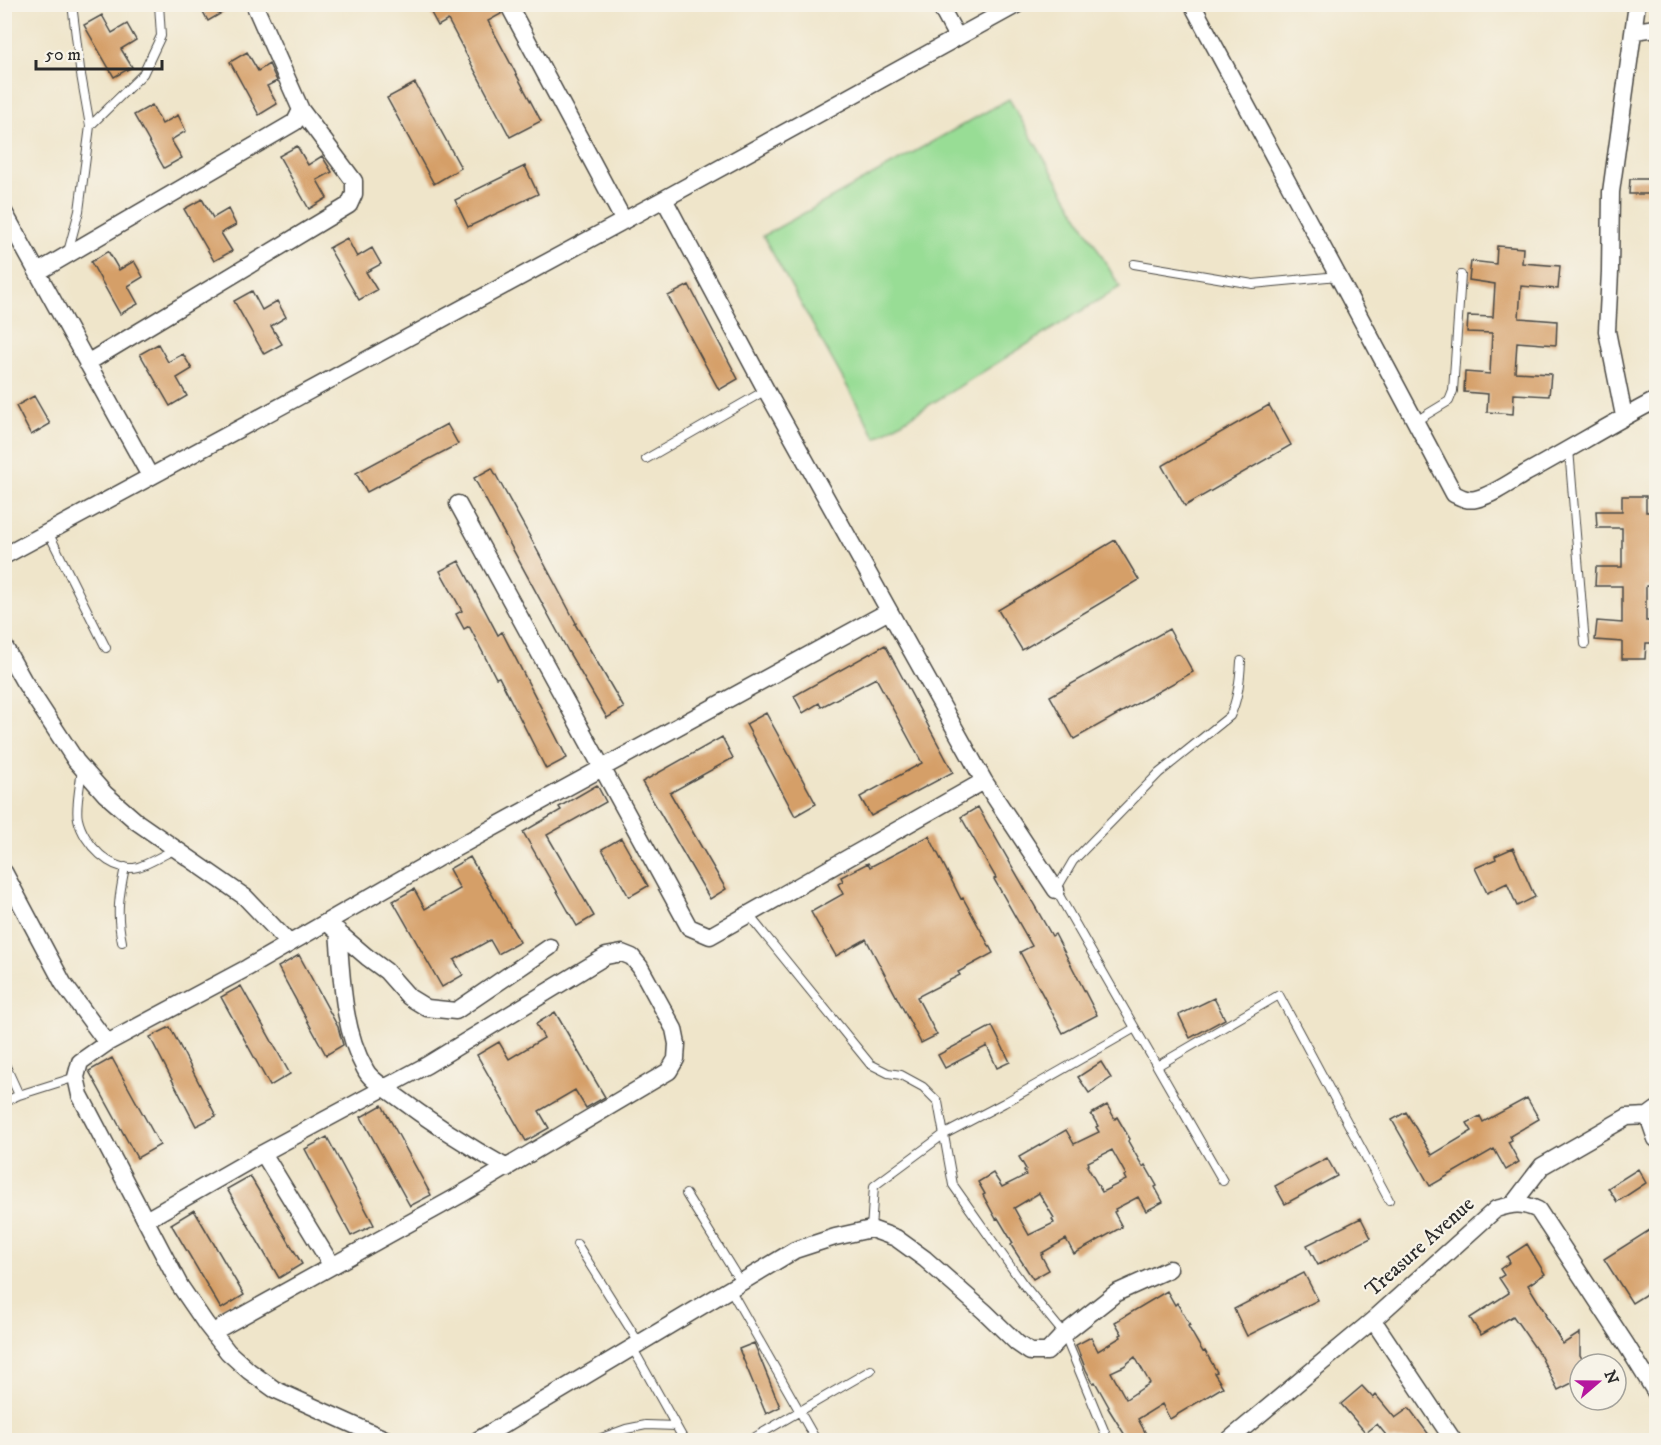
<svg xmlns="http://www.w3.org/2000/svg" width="1661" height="1445" font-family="'IM FELL DW Pica',serif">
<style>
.grass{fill:#98dd95;stroke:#628460;stroke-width:1.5}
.building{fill:#d59f68;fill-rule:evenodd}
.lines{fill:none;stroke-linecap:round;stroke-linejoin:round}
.lane-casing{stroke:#484743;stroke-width:10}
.street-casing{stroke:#484743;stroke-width:19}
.lane{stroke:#fff;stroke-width:8}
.street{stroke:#fff;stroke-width:16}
.labels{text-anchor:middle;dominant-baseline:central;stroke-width:4.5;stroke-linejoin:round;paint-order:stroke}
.street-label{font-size:21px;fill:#2b2b2b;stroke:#f7f3e8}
</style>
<rect width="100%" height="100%" fill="#f7f3e8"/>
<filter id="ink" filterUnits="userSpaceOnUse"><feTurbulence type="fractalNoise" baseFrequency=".0167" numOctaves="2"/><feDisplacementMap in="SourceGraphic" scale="12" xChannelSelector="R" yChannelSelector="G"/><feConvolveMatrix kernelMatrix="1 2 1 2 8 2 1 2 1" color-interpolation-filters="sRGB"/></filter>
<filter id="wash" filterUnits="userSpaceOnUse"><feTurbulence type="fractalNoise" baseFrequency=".008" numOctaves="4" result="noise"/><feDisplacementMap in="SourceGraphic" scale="24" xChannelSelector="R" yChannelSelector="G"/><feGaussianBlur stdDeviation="1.35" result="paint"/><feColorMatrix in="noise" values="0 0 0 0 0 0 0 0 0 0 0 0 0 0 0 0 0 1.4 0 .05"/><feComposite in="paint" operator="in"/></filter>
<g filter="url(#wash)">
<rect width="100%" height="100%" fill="#efe5ca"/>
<path class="grass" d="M1009,99L1120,287L876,438L763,236Z"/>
<g id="blocks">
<path class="building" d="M199,4H237L208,21Z
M436,4H498L501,14L488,21L541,121L510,137L448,20L438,26L429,9Z
M102,15L112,33L127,24L136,40L121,49L132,67L114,77L84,25Z
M247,52L258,71L269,64L277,81L267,86L277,104L259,115L230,62Z
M415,83L461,168L434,184L387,98Z
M152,105L162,124L178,115L186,131L171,140L182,158L164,168L134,115Z
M297,146L308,165L322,156L332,172L317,180L327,198L309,209L279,156Z
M525,166L538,194L468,227L455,200Z
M1630,179H1656V194H1629Z
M202,199L213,218L228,209L236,225L221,233L232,251L214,261L184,209Z
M347,238L357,257L372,248L381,264L366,272L377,290L359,300L329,248Z
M1497,246L1523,248L1522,263L1560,266L1558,289L1521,286L1519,318L1557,321L1556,345L1517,342L1515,372L1551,374L1549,396L1514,394L1513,414L1487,412L1488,394L1464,392L1465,372L1490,374L1492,333L1467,332L1468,316L1493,317L1495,284L1469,280L1471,261L1496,264Z
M108,251L119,270L134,261L143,277L128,286L138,304L120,314L91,262Z
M689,285L738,379L719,390L668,296Z
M252,291L262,310L277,301L286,317L271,326L282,344L264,354L234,301Z
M158,344L168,362L183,354L192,369L177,378L187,396L170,406L140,354Z
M34,396L50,424L31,435L16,406Z
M1269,405L1291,445L1185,506L1162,466Z
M447,424L458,444L367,492L356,473Z
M492,468L529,535L576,623L575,624L624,708L607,718L568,651L474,478Z
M1622,496H1646V512H1656V586H1646V621H1656V643H1646L1645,659H1622V642L1595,640L1597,621L1622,623V586H1595L1596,567H1622V528H1597L1596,511H1622Z
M1115,540L1139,580L1022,650L998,610Z
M459,561L498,635L502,632L567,758L546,769L499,677L496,678L469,626L464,629L456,614L462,611L440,571Z
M1169,629L1193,672L1074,739L1050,696Z
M885,645L953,772L871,816L860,797L922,763L876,678L821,707L819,703L803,713L794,696Z
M766,713L816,804L795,816L746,724Z
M722,737L733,758L670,793L726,889L710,899L642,782Z
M597,785L606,802L547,835L594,916L577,926L523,832L561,810L559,807Z
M978,807L1052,936L1055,934L1097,1015L1063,1033L1020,952L1032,946L994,879L996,878L961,817Z
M929,836L961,899L963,898L993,953L958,972L960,975L917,997L937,1035L921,1043L866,939L836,956L811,912L843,894L838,884L843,881L841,877L868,863L870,867Z
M621,838L648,886L629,897L602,849Z
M1513,848L1535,897L1517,906L1507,883L1487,893L1475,868L1496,859L1495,856Z
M470,857L520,942L498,954L490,940L454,960L463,975L442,987L393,901L414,889L425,909L460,889L449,869Z
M299,955L338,1027L343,1045L326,1055L278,967Z
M241,986L290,1074L270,1086L221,997Z
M1214,998L1225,1019L1190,1038L1179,1015Z
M555,1012L605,1097L586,1108L575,1090L539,1111L549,1128L526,1141L477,1055L499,1042L509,1059L544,1038L536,1024Z
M992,1026L1010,1062L997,1068L987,1046L945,1068L938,1055Z
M170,1027L216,1116L196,1126L150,1037Z
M112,1058L160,1145L137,1158L89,1071Z
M1101,1062L1111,1078L1089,1093L1078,1077Z
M1527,1098L1539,1119L1510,1136L1512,1140L1508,1142L1519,1162L1506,1170L1494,1149L1430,1186L1392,1120L1406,1112L1432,1155L1472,1131L1467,1123L1480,1116L1483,1122Z
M382,1105L431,1195L410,1206L361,1117Z
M1107,1105L1115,1119L1117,1117L1130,1139L1128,1141L1143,1167L1145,1165L1157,1186L1155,1187L1163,1202L1146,1211L1138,1197L1115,1209L1116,1211L1114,1212L1122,1227L1074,1254L1066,1239L1042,1253L1043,1254L1041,1255L1049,1270L1033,1279L1011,1245L1013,1243L998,1218L996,1219L983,1195L985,1194L978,1182L993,1173L1002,1187L1026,1175L1024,1170L1026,1169L1019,1157L1066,1130L1074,1144L1099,1132L1096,1127L1098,1126L1091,1114ZM1112,1150L1126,1175L1124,1176L1126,1180L1102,1192L1087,1166L1089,1164L1088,1162ZM1039,1193L1054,1218L1052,1219L1054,1223L1029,1235L1014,1208Z
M327,1137L374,1225L351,1236L305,1149Z
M1327,1158L1337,1176L1285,1204L1275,1186Z
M1638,1169L1646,1183L1617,1202L1608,1188Z
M250,1176L302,1264L279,1278L227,1189Z
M194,1210L244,1295L221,1309L171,1224Z
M1361,1218L1371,1238L1318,1265L1307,1245Z
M1656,1226V1288L1632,1303L1604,1259Z
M1527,1244L1545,1274L1528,1285L1546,1314L1545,1315L1563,1344L1580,1333V1355L1585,1364H1580V1379L1558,1390L1540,1355L1513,1316L1481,1335L1470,1318L1509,1293L1499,1278L1504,1275L1500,1269L1510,1262L1507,1257Z
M1304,1273L1318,1300L1247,1336L1234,1309Z
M1167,1291L1175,1305L1177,1303L1190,1325L1188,1326L1203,1352L1205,1351L1217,1372L1214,1373L1223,1387L1170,1419L1162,1404L1138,1419L1146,1434L1134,1440H1128L1108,1408L1109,1407L1095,1382L1093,1383L1086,1370L1076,1345L1091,1337L1098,1351L1121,1337L1120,1335L1122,1334L1115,1322ZM1135,1357L1150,1383L1126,1399L1111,1372L1124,1366Z
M754,1343L780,1407L766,1414L739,1349Z
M1362,1386L1373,1398L1376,1395L1395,1418L1409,1408L1433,1440H1390L1377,1424L1366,1433L1341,1404Z"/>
</g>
</g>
<g filter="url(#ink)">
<use href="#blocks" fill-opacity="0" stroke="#484743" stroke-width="1.5"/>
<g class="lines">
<defs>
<path id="lane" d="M90,126L143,74L161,36L159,4
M68,252L79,211L90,126L80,69L72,4
M1134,264L1253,284L1338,276
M1416,421L1449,401L1453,391L1461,275
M1569,449L1585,644
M646,459L766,390
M48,532L106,648
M82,768C81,781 75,808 78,819C83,843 112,874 138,867C149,864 164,854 176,849
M748,914L870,1064L888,1073L901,1075L923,1087L938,1102L953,1185L1023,1284L1064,1334L1108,1440
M122,942C116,913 119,896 125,867
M1135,1028L1056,890L1073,861L1159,773L1230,716C1238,699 1240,681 1241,661
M4,1062L19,1095L76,1077
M4,1102L19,1095
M1223,1181L1157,1066L1279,995L1389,1200
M686,1194L741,1283
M871,1229L874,1186L943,1135L1004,1103L1135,1028L1157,1066
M577,1244L639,1343
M730,1289L816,1440
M632,1347L684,1440
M596,1440L626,1429L646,1425L676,1426
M750,1440L871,1370"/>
<path id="street" d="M508,4L624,221
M939,4L957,37
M1192,4L1338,276L1454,494C1462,498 1468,501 1476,499C1493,495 1511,482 1526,473C1570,449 1612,423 1656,400
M1635,31L1656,28
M664,199L766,390L984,781L1056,890
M4,212L150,476
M38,272L295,122L301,110L254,4
M87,363L349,205L354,194V181L301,110
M1624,416L1607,331L1610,272L1611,192L1637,4
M458,504L689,927L710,936L984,781
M4,556L664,199L1018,4
M4,646L23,680L76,761L105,794L137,822L245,897L289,943
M4,872L63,983L107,1043
M333,928L367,957L386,971L409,997L427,1008L456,1011L550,947
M338,931C342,977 342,1028 365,1069C370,1080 383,1086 392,1093C429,1121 466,1145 507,1168
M1648,1116L1656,1139
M263,1153L332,1266
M1513,1204L1542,1166L1627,1117L1648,1116L1656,1110
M146,1220L263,1153L427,1065L606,956L622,953L632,957L640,967L674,1029L677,1044L676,1059L669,1071L460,1195L213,1332
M1373,1320L1453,1440
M387,1440L274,1389L249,1371L228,1352L206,1324L180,1286L80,1095L76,1077L80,1062L107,1043L247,968L436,859L889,611
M478,1440L795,1250L835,1237L871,1229L896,1238L925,1259L985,1312L1017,1343L1030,1352H1047L1064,1334L1116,1293L1169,1269
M1229,1440L1373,1320L1496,1209C1513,1204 1521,1202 1538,1210L1627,1346L1656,1393"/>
</defs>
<use href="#lane" class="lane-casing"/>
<use href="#street" class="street-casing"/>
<use href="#lane" class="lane"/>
<use href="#street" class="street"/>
</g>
</g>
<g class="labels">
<g class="street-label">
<text transform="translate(1420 1247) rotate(-42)">Treasure Avenue</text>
</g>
</g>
<rect width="1661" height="1445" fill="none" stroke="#f7f3e8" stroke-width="24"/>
<g transform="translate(1598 1382) rotate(70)"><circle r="28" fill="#f7f3e8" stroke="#a5a39c" stroke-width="1.5"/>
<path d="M0-4.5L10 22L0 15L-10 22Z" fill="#b5179e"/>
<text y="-9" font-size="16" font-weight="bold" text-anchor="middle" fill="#2b2b2b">N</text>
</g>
<path d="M36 60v9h126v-9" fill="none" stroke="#2b2b2b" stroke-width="3"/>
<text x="45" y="60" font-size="18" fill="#2b2b2b" stroke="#f7f3e8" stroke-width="4.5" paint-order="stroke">50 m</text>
</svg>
